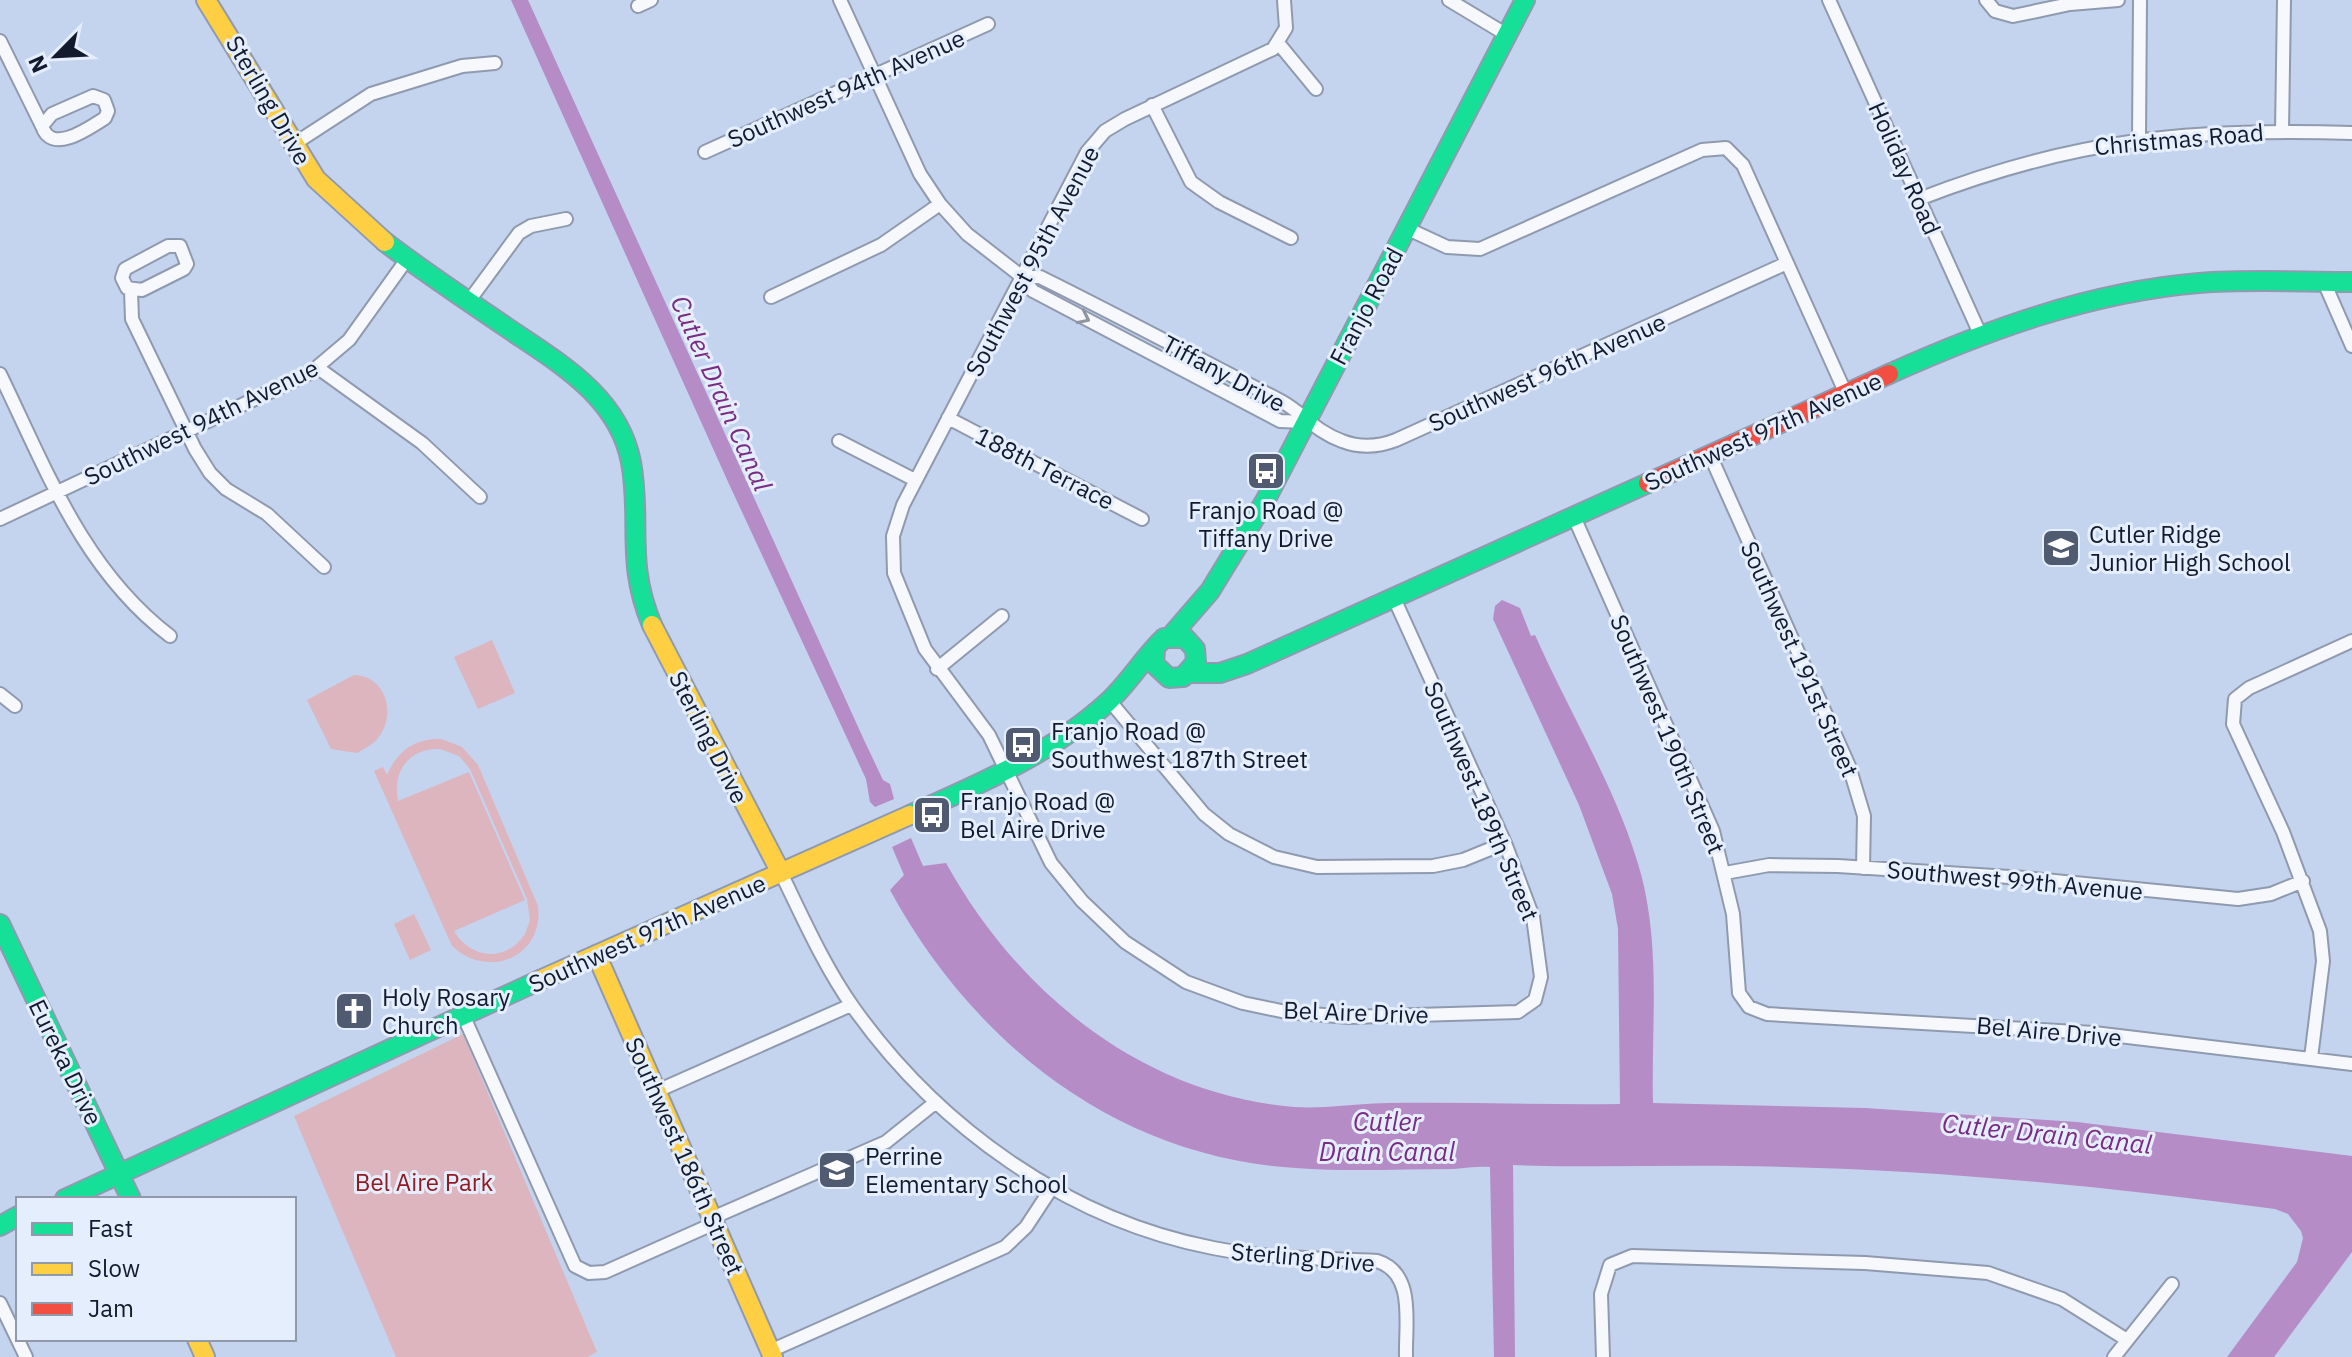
<svg xmlns="http://www.w3.org/2000/svg" width="2352" height="1357" font-family="'IBM Plex Sans',sans-serif">
<style>
.green{fill:#dcb5be;fill-rule:evenodd}
.water{fill:#b58cc6}
.lines{fill:none;stroke-linecap:round;stroke-linejoin:round}
.street-casing{stroke:#8f9aaf;stroke-width:16}
.fast-casing{stroke:#8f9aaf;stroke-width:22}
.slow-casing{stroke:#8f9aaf;stroke-width:22}
.jam-casing{stroke:#8f9aaf;stroke-width:22}
.street{stroke:#f6f8fc;stroke-width:12}
.fast{stroke:#16e098;stroke-width:18}
.slow{stroke:#ffcf43;stroke-width:18}
.jam{stroke:#f24e42;stroke-width:18}
.oneway{stroke:#8f959f}
.labels{text-anchor:middle;dominant-baseline:central;stroke-width:6;stroke-linejoin:round;paint-order:stroke}
.street-label{font-size:24px;fill:#121b2d;stroke:#e5eefd}
.poi-label{font-size:24px;fill:#121b2d;stroke:#e5eefd;text-anchor:start}
.park-label{font-size:24px;fill:#941a22;stroke:#e5eefd}
.water-label{font-size:26px;font-style:italic;fill:#7a2b83;stroke:#e5eefd}
</style>
<rect width="100%" height="100%" fill="#c4d3ee"/>
<path class="green" d="M492,640L515,693L478,709L454,657Z
M354,675C386,676 397,714 378,738C374,744 364,749 357,753L331,749L307,700Z
M441,739L462,747L478,765L538,906C544,957 488,980 452,946L374,771L383,767L387,775C397,752 414,738 441,739ZM440,749L459,756L470,769L527,899L530,920L525,934C506,963 470,959 454,931L525,900L469,772L398,801C392,771 409,748 440,749Z
M414,914L431,950L410,960L394,924Z
M463,1034L597,1352L587,1357H396L294,1116Z"/>
<path class="water" d="M511,0H528L864,740L883,780L890,784L894,799L875,807L870,802L866,779L729,484Z
M1502,600L1520,608L1531,636L1535,635C1569,712 1619,793 1641,874C1661,950 1651,1026 1653,1103L1865,1108L2077,1122L2352,1156V1252L2274,1357H2227L2297,1262L2303,1238L2301,1231L2288,1214L2275,1209C2097,1185 1916,1168 1737,1166C1662,1165 1587,1168 1513,1165L1515,1357H1494L1490,1167C1478,1166 1466,1168 1454,1169C1401,1169 1348,1172 1296,1168C1116,1157 973,1043 890,890L904,875L892,847L911,838L923,866L946,863C1018,993 1141,1094 1294,1107C1327,1109 1358,1103 1390,1103C1467,1102 1544,1105 1620,1104L1618,929L1612,894L1579,805L1493,619L1495,606Z"/>
<g class="lines">
<defs>
<path id="street" d="M840,0L920,174L940,204L967,234L1021,276L1033,291L1280,421L1305,422
M1284,0L1286,28L1273,49L1125,119L1105,131L1087,152L903,505L893,536L894,573L925,649L989,735L1051,863L1082,901L1125,942L1186,982L1243,1003L1286,1012L1349,1017L1518,1012L1535,1000L1541,977L1533,917L1505,843L1393,596
M1449,0L1507,35
M1829,0L1981,336
M1986,0L1995,11L2013,16L2070,4L2118,0
M638,6L651,0
M0,41L42,126
M1279,44L1316,89
M93,96L104,100L108,111L105,118C88,129 51,155 42,126L52,114Z
M1152,105L1191,182L1219,202L1291,238
M2282,131L2284,0
M2139,138L2140,0
M291,146L371,94L462,66L495,63
M705,152L988,24
M1919,199C2073,139 2188,128 2352,133
M1406,228L1447,247L1480,249L1702,150L1726,148L1743,165L1846,394
M168,246H180L187,264L184,269L142,290L127,288L122,278L125,269Z
M1021,276L1040,277C1121,317 1201,360 1281,401C1303,413 1316,432 1342,441C1360,448 1378,447 1396,440L1787,263
M2324,282L2352,346
M131,291L132,319L195,449L210,473L226,489L267,514L324,567
M771,297L881,245L940,204
M469,301L519,233L531,226L566,219
M318,368L422,443L480,497
M0,374C46,469 83,570 170,636
M948,418L1142,519
M839,441L915,480
M1710,455L1849,766L1864,816L1863,868
M1574,517L1713,831L1733,914L1739,993L1749,1007L1767,1014L2094,1033L2352,1064
M0,519L310,373L349,340L407,259
M937,669L1002,616
M0,694L15,706
M1109,700L1204,814L1229,834L1274,857L1317,867L1433,866L1463,860L1505,843
M781,873C803,918 824,966 853,1007C938,1127 1068,1220 1213,1248C1268,1259 1321,1258 1377,1261C1416,1273 1405,1324 1406,1357
M1725,873L1769,865L1838,866L2025,878L2238,899L2271,894L2303,881
M464,1017L575,1266L589,1273L605,1272L715,1223
M2311,1058L2323,961L2320,931L2283,832L2233,724L2235,699L2249,688L2352,641
M657,1091L851,1005
M712,1218L886,1142L936,1102
M0,1303L26,1357
M770,1351L1005,1247L1026,1227L1051,1189
M1603,1357L1601,1294L1610,1265L1632,1256L1865,1263L1988,1273L2062,1299L2127,1340
M2114,1357L2172,1284"/>
<path id="fast" d="M385,242C424,272 465,299 506,327C557,362 618,395 631,462C642,522 625,561 652,625
M1889,374C1987,330 2090,292 2199,283C2249,279 2301,282 2352,282
M1171,636L1210,591L1265,501L1525,0
M1189,673H1220L1247,664L1648,483
M910,815C979,784 1051,754 1107,703C1129,683 1143,658 1164,638H1185L1195,649L1196,662L1183,677L1169,678L1154,664L1155,649
M0,924L131,1199
M65,1199L540,980
M0,1226L18,1216"/>
<path id="slow" d="M206,0L316,179L385,242
M652,625L781,873
M597,956L773,1357
M540,980L910,815
M197,1339L205,1357"/>
<path id="jam" d="M1648,483L1889,374"/>
</defs>
<use href="#street" class="street-casing"/>
<use href="#fast" class="fast-casing"/>
<use href="#slow" class="slow-casing"/>
<use href="#jam" class="jam-casing"/>
<use href="#street" class="street"/>
<use href="#fast" class="fast"/>
<use href="#slow" class="slow"/>
<use href="#jam" class="jam"/>
</g>
<defs><path id="oneway-chevron" d="M-2-3.5L2.5 0L-2 3.5" fill="none" stroke-width="1.6" stroke-linecap="round" stroke-linejoin="round" transform="scale(2)"/></defs>
<use class="oneway" href="#oneway-chevron" transform="translate(1084 318) rotate(26)"/>
<defs>
<symbol id="bus-square" viewBox="-11 -11 22 22"><rect x="-9" y="-9" width="18" height="18" rx="4" fill="#505b71" stroke="#e5eefd"/><path d="M-5-6H5V4H4V6H2V4H-2V6H-4V4H-5ZM-3.5-4V0h7V-4ZM-3.5 1.2v1.5H-2V1.2ZM2 1.2v1.5H3.5V1.2Z" fill="#fff"/></symbol>
<symbol id="school-square" viewBox="-11 -11 22 22"><rect x="-9" y="-9" width="18" height="18" rx="4" fill="#505b71" stroke="#e5eefd"/><path d="M0-5L7-2L0 1L-7-2ZM-4 1L0 2.5L4 1V4Q0 6-4 4Z" fill="#fff"/></symbol>
<symbol id="church-square" viewBox="-11 -11 22 22"><rect x="-9" y="-9" width="18" height="18" rx="4" fill="#505b71" stroke="#e5eefd"/><path d="M-1.2-6h2.4v3.5h3.3v2.4h-3.3V6h-2.4V-.1h-3.3v-2.4h3.3Z" fill="#fff"/></symbol>
</defs>
<g fill-rule="evenodd">
<use href="#bus-square" x="1244" y="449" width="44" height="44"/>
<use href="#school-square" x="2039" y="526" width="44" height="44"/>
<use href="#bus-square" x="1001" y="723" width="44" height="44"/>
<use href="#bus-square" x="910" y="793" width="44" height="44"/>
<use href="#church-square" x="332" y="989" width="44" height="44"/>
<use href="#school-square" x="815" y="1148" width="44" height="44"/>
</g>
<g class="labels">
<g class="street-label">
<text transform="translate(846 88) rotate(-24)">Southwest 94th Avenue</text>
<text transform="translate(269 100) rotate(60)">Sterling Drive</text>
<text transform="translate(2179 139) rotate(-5)">Christmas Road</text>
<text transform="translate(1905 168) rotate(66)">Holiday Road</text>
<text transform="translate(1032 261) rotate(-62)">Southwest 95th Avenue</text>
<text transform="translate(1366 306) rotate(-62)">Franjo Road</text>
<text transform="translate(1547 372) rotate(-24)">Southwest 96th Avenue</text>
<text transform="translate(1224 373) rotate(28)">Tiffany Drive</text>
<text transform="translate(201 422) rotate(-26)">Southwest 94th Avenue</text>
<text transform="translate(1763 431) rotate(-24)">Southwest 97th Avenue</text>
<text transform="translate(1045 468) rotate(27)">188th Terrace</text>
<text transform="translate(1800 659) rotate(66)">Southwest 191st Street</text>
<text transform="translate(1668 734) rotate(67)">Southwest 190th Street</text>
<text transform="translate(709 737) rotate(63)">Sterling Drive</text>
<text transform="translate(1482 801) rotate(67)">Southwest 189th Street</text>
<text transform="translate(2015 880) rotate(5)">Southwest 99th Avenue</text>
<text transform="translate(647 933) rotate(-24)">Southwest 97th Avenue</text>
<text transform="translate(1356 1012) rotate(2)">Bel Aire Drive</text>
<text transform="translate(2049 1031) rotate(5)">Bel Aire Drive</text>
<text transform="translate(66 1062) rotate(64)">Eureka Drive</text>
<text transform="translate(685 1156) rotate(66)">Southwest 186th Street</text>
<text transform="translate(1303 1257) rotate(5)">Sterling Drive</text>
</g>
<g class="poi-label">
<text x="1266" y="510" text-anchor="middle">Franjo Road @<tspan x="1266" dy="28">Tiffany Drive</tspan></text>
<text x="2089" y="534">Cutler Ridge<tspan x="2089" dy="28">Junior High School</tspan></text>
<text x="1051" y="731">Franjo Road @<tspan x="1051" dy="28">Southwest 187th Street</tspan></text>
<text x="960" y="801">Franjo Road @<tspan x="960" dy="28">Bel Aire Drive</tspan></text>
<text x="382" y="997">Holy Rosary<tspan x="382" dy="28">Church</tspan></text>
<text x="865" y="1156">Perrine<tspan x="865" dy="28">Elementary School</tspan></text>
</g>
<g class="park-label">
<text x="424" y="1182">Bel Aire Park</text>
</g>
<g class="water-label">
<text transform="translate(722 393) rotate(66)">Cutler Drain Canal</text>
<text x="1387" y="1121">Cutler<tspan x="1387" dy="30">Drain Canal</tspan></text>
<text transform="translate(2047 1133) rotate(6)">Cutler Drain Canal</text>
</g>
</g>
<rect x="16" y="1197" width="280" height="144" fill="#e5eefd" stroke="#919aaa" stroke-width="2"/>
<rect x="32" y="1223" width="40" height="12" fill="#16e098" stroke="#919aaa" stroke-width="2"/>
<text x="88" y="1237" font-size="24" fill="#121b2d">Fast</text>
<rect x="32" y="1263" width="40" height="12" fill="#ffcf43" stroke="#919aaa" stroke-width="2"/>
<text x="88" y="1277" font-size="24" fill="#121b2d">Slow</text>
<rect x="32" y="1303" width="40" height="12" fill="#f24e42" stroke="#919aaa" stroke-width="2"/>
<text x="88" y="1317" font-size="24" fill="#121b2d">Jam</text>
<g transform="translate(56 56) rotate(246)" stroke="#e5eefd" stroke-width="6" paint-order="stroke">
<path d="M0-6L14 30L0 20L-14 30Z" fill="#121b2d"/>
<text y="-12" font-size="22" font-weight="bold" text-anchor="middle" fill="#121b2d">N</text>
</g>
</svg>
